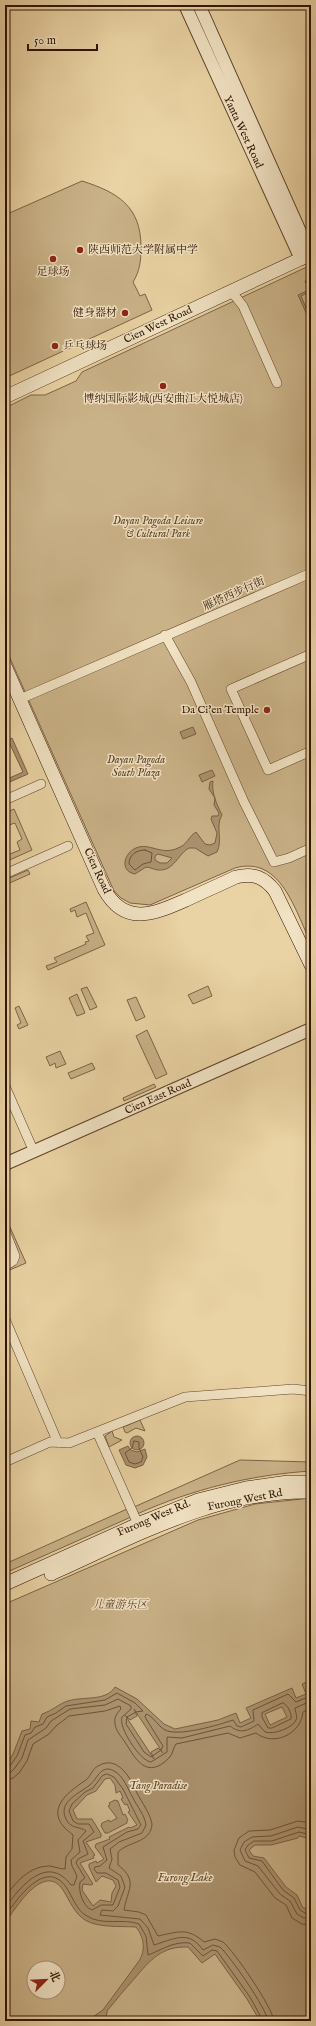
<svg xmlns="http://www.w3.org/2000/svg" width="316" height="2026" font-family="'IM FELL English','Noto Serif SC',serif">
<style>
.green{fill:#cab288;stroke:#7d6346;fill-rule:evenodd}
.water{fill:#aa916d;stroke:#795f43;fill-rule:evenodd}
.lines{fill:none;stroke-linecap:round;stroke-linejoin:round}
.shore{stroke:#6d5238;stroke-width:1}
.minor-casing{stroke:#5e442b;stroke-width:10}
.tertiary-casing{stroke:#5e442b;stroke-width:14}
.secondary-casing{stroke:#301403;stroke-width:14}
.minor{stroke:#f1e2c3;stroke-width:9}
.tertiary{stroke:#f1e2c3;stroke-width:12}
.secondary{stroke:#f1e2c3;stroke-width:13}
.poi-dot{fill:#8f2418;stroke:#f1e2c3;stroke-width:1.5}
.labels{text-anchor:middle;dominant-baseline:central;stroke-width:3;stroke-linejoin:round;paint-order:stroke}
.street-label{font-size:11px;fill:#301403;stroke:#f1e2c3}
.poi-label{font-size:11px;fill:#301403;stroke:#f1e2c3;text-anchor:start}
.park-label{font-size:11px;font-style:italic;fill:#5e432b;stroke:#f1e2c3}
.water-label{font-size:12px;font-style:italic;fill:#61462d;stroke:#f1e2c3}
</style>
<rect width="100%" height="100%" fill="#e9d2a3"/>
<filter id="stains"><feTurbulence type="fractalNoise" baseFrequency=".005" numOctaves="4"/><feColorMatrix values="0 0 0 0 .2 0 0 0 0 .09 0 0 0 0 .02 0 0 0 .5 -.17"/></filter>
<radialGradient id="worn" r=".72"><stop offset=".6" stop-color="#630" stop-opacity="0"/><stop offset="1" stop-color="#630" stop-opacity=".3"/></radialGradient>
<path class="green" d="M82,181C117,192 141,206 141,247C141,260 140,271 133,282L140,296L145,294L152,310L5,378V215Z
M311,265V943C295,911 281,855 235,868L150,905L130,903L121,898L114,891L5,647V408L31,395H45L76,381L82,372Z
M14,809L32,850L5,862V856L20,850L17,842L22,839L15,823L9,825L5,818V813Z
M28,870L30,874L5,885V880Z
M86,902L105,945L48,970L46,966L57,962L54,958L86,944L85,942L89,941L86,936L94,933L86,913L77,917L75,910L71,912L70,909Z
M208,986L212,996L193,1004L188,995Z
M87,987L97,1007L90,1010L81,989Z
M77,994L85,1013L77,1016L69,998Z
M136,997L145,1017L136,1021L127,1000Z
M19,1006L28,1025L19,1029L17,1025L21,1023L15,1008Z
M147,1030L167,1074L156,1079L136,1036Z
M60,1051L66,1064L56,1068L55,1063L50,1066L46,1057Z
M92,1063L95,1069L71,1079L68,1073Z
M154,1084L156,1087L124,1101L123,1098Z
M5,1216L26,1263L5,1272L18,1251L5,1222Z
M140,1420L145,1431L136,1428L127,1433L125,1432L123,1427Z
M112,1431L114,1437L122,1440L109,1447L105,1436Z
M240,1460L311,1462V1471C250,1475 193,1489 137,1514L134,1507Z
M311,1498V2021H5V1604L198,1520L255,1504ZM34,1968H58V1992H34Z
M127,1509L131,1517L5,1573V1564Z"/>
<path class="water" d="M307,280L311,291L301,296L310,317H308L298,295L309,290L305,281Z
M193,727L196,734L183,739L180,732Z
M12,738L28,774L5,784V780L23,772L8,740Z
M212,770L215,776L202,782L199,775Z
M213,781C211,792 217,805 222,815C215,826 223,840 217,852L208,856L195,848H189C178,854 174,871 159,870C154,870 150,867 146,867L135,874C119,871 124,853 136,848C149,842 161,856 178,848C187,845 189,836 196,832L205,844L210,845L215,843L217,833L211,819L212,816H218L219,813L214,805L215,798L209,789L210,782ZM158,854L172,858L167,863H160L155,860V856Z
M130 1443a7 7 0 1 1 14 0a7 7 0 1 1-14 0Z
M128,1446L131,1450L137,1452L145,1449L147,1457L143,1465L135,1468L126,1465L119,1450Z
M311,1680V1839L299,1836L298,1838L271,1845H255L249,1850L253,1856L264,1858L286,1887L297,1895L303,1908L311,1909V2021H260L247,1999L215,1954L202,1963L188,1947C162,1946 150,1960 135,1978C125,1989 116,2000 107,2011L106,2021H87L103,2010L139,1961C146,1950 144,1937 136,1927C120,1926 98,1928 85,1920C74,1913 70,1901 63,1890C44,1861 15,1909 5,1923V1768L13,1754L22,1731L30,1729L31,1721L39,1722L42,1714C54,1710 58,1704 68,1701C82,1696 106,1702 115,1687L137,1699L164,1724L175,1729L218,1720L236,1713L240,1723L251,1718L246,1708L292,1688L296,1698L306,1694L302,1684ZM282,1707L287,1717L270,1725L265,1714ZM134,1709L163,1753L158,1748L151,1752L154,1759L125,1715L130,1720L137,1716ZM110,1778L115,1785L116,1793L120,1791L123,1798L121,1799L125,1805L127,1804L130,1811L128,1812L137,1825L130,1828L129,1827L109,1837L110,1839L96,1844L95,1847L104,1859L97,1863L96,1861L89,1864V1867L96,1882L102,1876L113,1880L116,1886L112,1893L111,1902L100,1900L93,1906L82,1890L83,1884L91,1885L93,1884L80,1863L94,1858L93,1856L95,1855L86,1842L101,1837V1834L92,1819H77L73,1810L87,1795L96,1791L105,1779Z
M115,1800L118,1801L123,1815L125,1814L128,1820L127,1821V1823L108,1833H105L101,1826L102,1823L109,1820L110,1822L117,1818L108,1806L110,1805L109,1803Z"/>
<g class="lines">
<path class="shore" d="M145,850L152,853L151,862L143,864L135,870L129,864C129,855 136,850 145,850Z
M134,1441L139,1442V1448L143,1457L141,1462L135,1464L129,1462L125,1453L132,1448Z
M283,1703C288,1705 292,1714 291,1719L272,1728H268L262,1717V1713Z
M5,1769L9,1767L17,1756L25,1735L31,1733L35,1727L43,1724L47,1717L56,1713L66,1706L105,1700L117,1693L135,1703L143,1711L136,1712L127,1717L126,1724L144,1752L151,1757L161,1750L163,1746L145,1717L146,1714C153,1716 158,1726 165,1730C178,1737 219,1725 233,1720L237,1726L241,1727L254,1721L253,1710L288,1694L296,1702L308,1697L310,1693L308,1686L311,1684
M5,1774L10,1773L14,1769L22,1758L28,1740L46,1728L51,1721L70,1709L105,1705L118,1699L131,1706V1709L122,1717C118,1727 140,1761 151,1762L167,1752V1737L182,1738L230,1726C240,1734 248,1731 258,1724L265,1732C273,1735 293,1728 296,1720C298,1716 295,1712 295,1708L311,1701
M107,1774L114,1777L123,1789L141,1825L138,1829L127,1832L103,1847L107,1860L100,1866L95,1867L94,1869L97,1873H106L118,1880L120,1887L113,1905H101L92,1910C83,1907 78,1891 80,1882L85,1878L76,1863L78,1859L88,1854L83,1841L94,1832L89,1824H78L73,1821L69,1811L72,1804L85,1792L93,1788L102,1776Z
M5,1780L13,1778L19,1773L27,1761L33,1744L49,1734L56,1726L69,1716L105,1711L120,1706L121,1709C117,1713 114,1717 115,1723C115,1730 121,1736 125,1742C136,1760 147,1780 169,1758C173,1754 173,1748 176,1744L228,1733L240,1738L256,1733C274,1747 301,1734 303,1712L311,1708
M311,1823L298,1821L270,1830L249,1831L239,1838L234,1850L235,1857L240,1865L255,1872L275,1898L286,1905L292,1918L302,1924L311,1925
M311,1830L298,1827L271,1836L252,1837L244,1842L240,1850L245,1861L258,1866L280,1894L290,1901L297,1914L304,1918H311
M311,1835L299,1832L272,1841H254L248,1845L245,1850L249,1858L262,1861L283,1890L294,1898L300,1910L305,1913H311
M5,1897C16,1882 29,1866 50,1866C55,1867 61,1869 65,1869L66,1857L72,1849L73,1835C70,1832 66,1830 64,1827C46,1807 71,1790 86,1780C91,1776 92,1769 98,1766C118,1754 131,1779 137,1793C142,1803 150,1813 152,1824C151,1843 129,1841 118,1852V1865C139,1881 127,1890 124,1910L139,1912L146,1915L158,1936C178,1932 187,1927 204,1942L215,1939L223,1942C234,1951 273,2008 274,2021
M5,1908C20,1887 47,1853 71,1885H74L77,1876L72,1866L71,1860L80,1852L78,1840L86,1831C80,1826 70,1829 66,1819C57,1801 81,1793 91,1784C98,1777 102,1764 114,1771C124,1776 128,1790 133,1798C137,1806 145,1816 146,1825L142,1833L119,1842L110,1849L112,1859L109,1868L121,1876L125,1887L118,1906L113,1911L102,1910L100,1915L140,1919L148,1928L154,1945C165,1942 180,1934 191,1939C196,1941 200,1946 203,1950L213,1945L220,1947C230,1956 267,2009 268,2021
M5,1916C16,1901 45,1857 66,1887C73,1897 76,1910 87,1916C102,1926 123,1918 139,1924L146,1936L148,1955C162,1950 173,1941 190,1943L203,1956L212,1950L217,1951L250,1997L263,2021"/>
<defs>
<path id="minor" d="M231,291L243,306L277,383
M165,635L191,682L244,802L274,862L289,858L311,848
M311,654L231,689L268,770L311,751
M20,699L311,573
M5,800L41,784
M5,874L68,846
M5,1086L34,1152
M5,1231L15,1256L13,1261L5,1266
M5,1319L58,1443
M97,1432L138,1524
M5,1462L50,1442L69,1443L185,1397L293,1389L311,1391"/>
<path id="tertiary" d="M185,5L301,259
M199,5L310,254
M5,1164L311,1029"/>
<path id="secondary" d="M5,397L311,254
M5,666L104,889C125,927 154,914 186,900C203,892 219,885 236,877C254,873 264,877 275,891L311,965
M51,1574C134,1537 217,1490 311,1492
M5,1584L145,1521L198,1500L246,1488L288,1482H311"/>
</defs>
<use href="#minor" class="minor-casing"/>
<use href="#tertiary" class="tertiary-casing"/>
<use href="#secondary" class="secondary-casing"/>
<use href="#minor" class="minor"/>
<use href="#tertiary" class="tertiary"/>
<use href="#secondary" class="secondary"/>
</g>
<g class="poi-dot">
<circle cx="80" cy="250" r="4"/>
<circle cx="53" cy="259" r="4"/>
<circle cx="125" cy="313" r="4"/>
<circle cx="55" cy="346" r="4"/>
<circle cx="163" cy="386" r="4"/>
<circle cx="267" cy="710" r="4"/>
</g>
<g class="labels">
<g class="street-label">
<text transform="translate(243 132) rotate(65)">Yanta West Road</text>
<text transform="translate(158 325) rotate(-25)">Cien West Road</text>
<text transform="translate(234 594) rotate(-24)">雁塔西步行街</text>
<text transform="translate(97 871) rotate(65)">Cien Road</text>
<text transform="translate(158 1097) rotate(-24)">Cien East Road</text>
<text transform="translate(245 1500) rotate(-11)">Furong West Rd</text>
<text transform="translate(154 1518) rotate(-23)">Furong West Rd.</text>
</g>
<g class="poi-label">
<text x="88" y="250">陕西师范大学附属中学</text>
<text x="53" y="272" text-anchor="middle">足球场</text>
<text x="117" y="313" text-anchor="end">健身器材</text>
<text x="63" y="346">乒乓球场</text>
<text x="163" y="399" text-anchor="middle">博纳国际影城(西安曲江大悦城店)</text>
<text x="259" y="710" text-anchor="end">Da Ci'en Temple</text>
</g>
<g class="park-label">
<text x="158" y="521">Dayan Pagoda Leisure<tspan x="158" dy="13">&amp; Cultural Park</tspan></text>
<text x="136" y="760">Dayan Pagoda<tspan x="136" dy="13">South Plaza</tspan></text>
<text x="120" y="1605">儿童游乐区</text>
<text x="158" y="1786">Tang Paradise</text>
</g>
<g class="water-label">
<text x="185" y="1877">Furong Lake</text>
</g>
</g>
<rect width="316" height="2026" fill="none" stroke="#e9d2a3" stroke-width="20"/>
<rect x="6" y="6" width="304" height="2014" fill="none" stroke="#301403" stroke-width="2"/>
<rect x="10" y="10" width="296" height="2006" fill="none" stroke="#301403"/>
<g transform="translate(46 1980) rotate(66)"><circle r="19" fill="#f1e2c3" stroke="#a49076"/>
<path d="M0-3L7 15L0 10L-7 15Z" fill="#8f2418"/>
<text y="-6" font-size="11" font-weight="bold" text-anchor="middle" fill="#301403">北</text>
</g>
<path d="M28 44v6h69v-6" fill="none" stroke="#301403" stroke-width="2"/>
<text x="34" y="44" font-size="12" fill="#301403" stroke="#f1e2c3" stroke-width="3" paint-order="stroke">50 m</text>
<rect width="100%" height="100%" filter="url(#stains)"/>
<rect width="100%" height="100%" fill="url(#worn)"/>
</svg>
